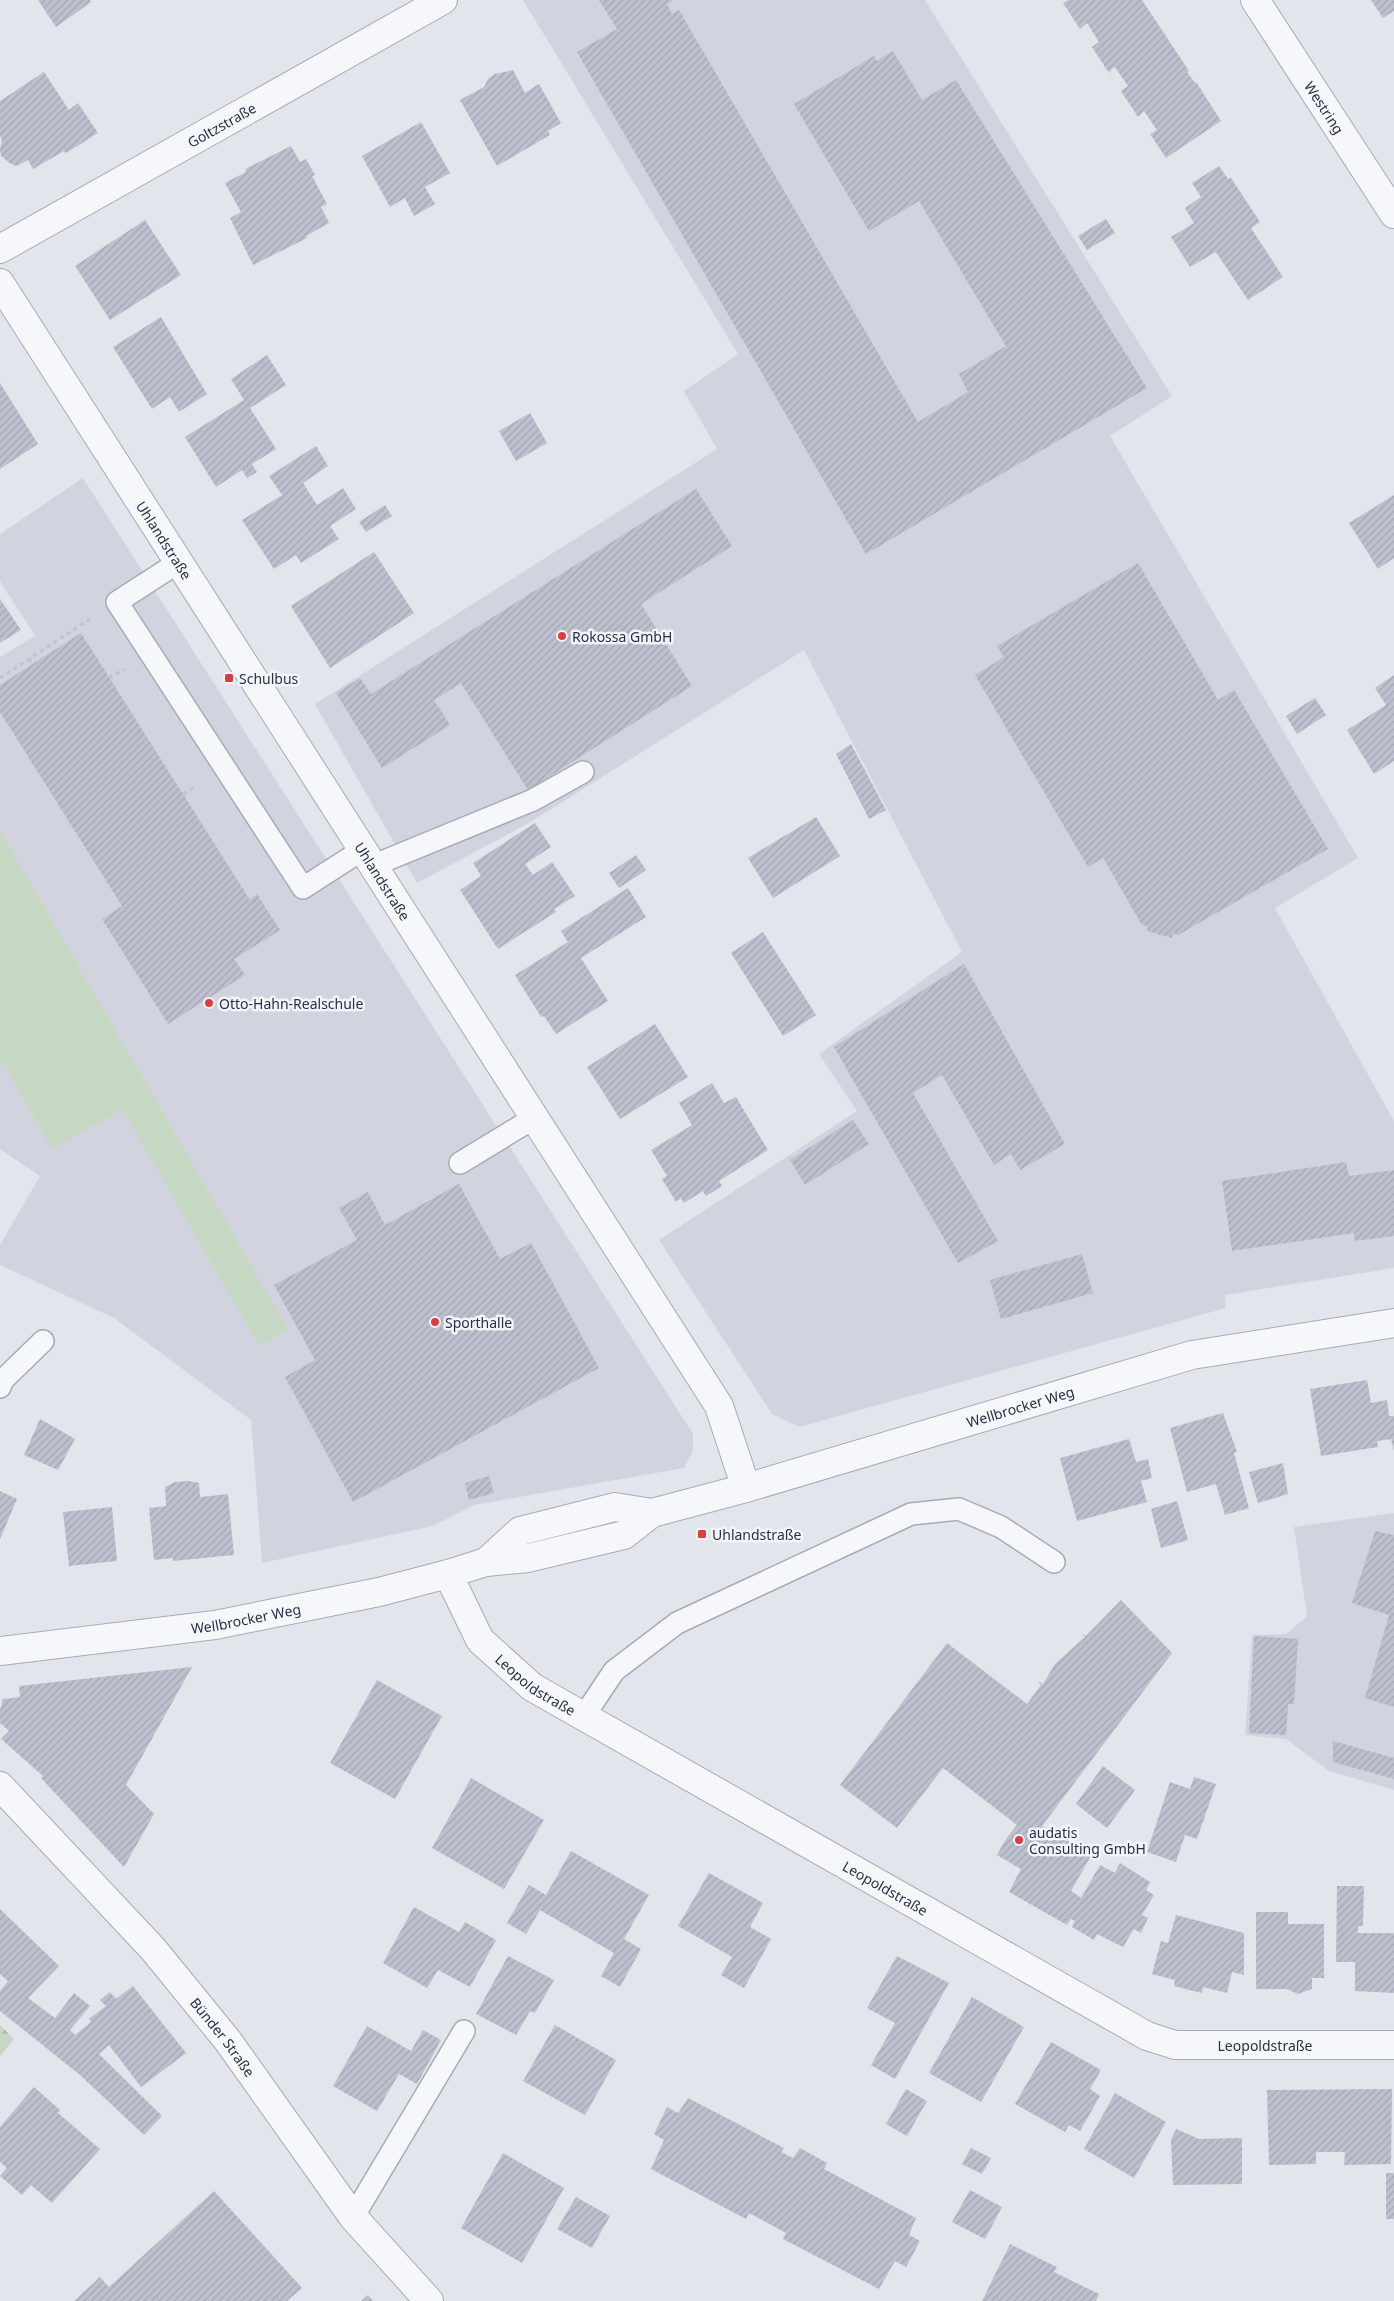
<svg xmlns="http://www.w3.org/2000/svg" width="1394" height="2301" font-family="'Noto Sans',sans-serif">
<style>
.built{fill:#d1d4df}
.forest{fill:url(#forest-firs)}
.garden{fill:#c6d7c3}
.building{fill:url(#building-hatch)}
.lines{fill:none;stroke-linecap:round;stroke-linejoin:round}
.service-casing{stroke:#a7abb7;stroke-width:24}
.minor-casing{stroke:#a7abb7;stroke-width:30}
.tertiary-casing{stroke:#a7abb7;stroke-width:30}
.path{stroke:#c0c3cb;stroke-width:3;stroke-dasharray:4 4;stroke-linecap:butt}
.service{stroke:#f6f7fa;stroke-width:21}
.minor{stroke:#f6f7fa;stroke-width:28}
.tertiary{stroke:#f6f7fa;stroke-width:28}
.poi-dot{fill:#dd3d40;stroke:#f3f5f9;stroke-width:2}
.labels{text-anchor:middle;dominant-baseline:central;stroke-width:5;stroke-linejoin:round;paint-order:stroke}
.street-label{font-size:14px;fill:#283047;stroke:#f3f5f9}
.poi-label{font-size:14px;fill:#283047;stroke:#f3f5f9;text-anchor:start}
</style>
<defs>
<pattern id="forest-firs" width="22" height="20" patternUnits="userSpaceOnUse" patternTransform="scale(1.25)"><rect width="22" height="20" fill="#c6d7c3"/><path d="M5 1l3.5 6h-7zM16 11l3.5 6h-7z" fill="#aab9a9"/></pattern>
<pattern id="building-hatch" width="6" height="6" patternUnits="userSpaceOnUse" patternTransform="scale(1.25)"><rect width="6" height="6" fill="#bcc1cd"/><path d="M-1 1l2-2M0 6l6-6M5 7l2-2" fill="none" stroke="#a2a6b1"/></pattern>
</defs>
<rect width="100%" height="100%" fill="#e3e5ec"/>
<path class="built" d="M523,0H925L1172,396L1110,436L1358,858L1275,908L1394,1121V1268L1225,1295L1226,1308L799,1427L772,1414L659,1240L857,1111L819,1054L962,952L804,650L529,823L417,883L315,704L717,449L684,391L738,354Z
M83,478L693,1434V1451L684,1468L474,1505L433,1526L262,1563L251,1420L114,1318L0,1265V1245L40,1176L0,1149V657L35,636L0,581V534Z
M1394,1513V1790L1329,1771L1286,1739L1245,1735L1252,1635L1286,1634L1307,1616L1294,1527Z"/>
<path class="forest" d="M0,2025L14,2039L0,2056Z"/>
<path class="garden" d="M0,830L288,1329L259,1346L122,1109L52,1149L3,1062L0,1063Z"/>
<path class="building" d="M38,0H90L91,2L56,27Z
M599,0H674L667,4L672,14L679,10L918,422L968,392L959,374L1006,346L919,201L869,231L794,104L874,56L877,61L893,51L922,100L956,80L1147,388L866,554L577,52L617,29Z
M1068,0H1142L1189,71L1187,72L1195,83L1196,82L1221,121L1166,158L1150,134L1157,130L1144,111L1138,117L1121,91L1128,86L1115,67L1110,70L1112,73L1107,70L1092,47L1099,42L1087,23L1080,29L1063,3Z
M1371,0H1394V11L1383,18Z
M513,70L525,93L539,84L561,123L548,131L550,135L497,166L460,100L484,87L488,79L495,74Z
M44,72L69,110L78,103L98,133L66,153L64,151L33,169L28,160L17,166L11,164L1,156L0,150L2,140L0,136V101Z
M421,122L450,173L425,187L435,204L414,216L405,198L390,207L362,156Z
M291,146L300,162L306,159L315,175L312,176L327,204L321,207L329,223L306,236L307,238L253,265L230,218L241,212L225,183L246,172L245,169Z
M1219,166L1228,179L1231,178L1260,222L1251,228L1283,277L1248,300L1216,252L1190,267L1171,237L1194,223L1185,208L1201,197L1192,183Z
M1106,219L1115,233L1087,250L1078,236Z
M145,220L181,275L110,320L75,266Z
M161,317L207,394L179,412L170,397L152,409L113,347Z
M267,355L286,385L250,408L276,449L252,464L257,472L247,478L242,470L216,487L185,437L244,400L231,379Z
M0,383L38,444L0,469Z
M530,413L547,443L516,461L499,431Z
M316,446L328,466L303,483L317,505L343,488L356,509L330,526L339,539L301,563L296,555L274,569L242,520L282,495L269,476Z
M696,489L732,546L641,604L692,686L528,790L461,683L434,700L450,725L382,768L336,693L360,678L371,694Z
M1394,495V558L1378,569L1349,523Z
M385,505L392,516L366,532L359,522Z
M374,552L414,613L330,668L291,606Z
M1138,563L1218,700L1234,690L1328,849L1178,935L1173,933L1172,938L1147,931L1148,926L1142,925L1103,858L1088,867L975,675L1004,657L997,646Z
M0,599L21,630L0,643Z
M81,633L250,900L257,894L280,930L234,959L245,975L168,1024L102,919L122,906L0,712V685Z
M1394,675V761L1374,774L1347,730L1386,705L1375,688Z
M1315,698L1326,715L1297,734L1286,716Z
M851,744L886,810L869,819L836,754Z
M816,817L840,856L773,898L748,858Z
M535,823L551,847L525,864L533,875L552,862L575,896L554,909L556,912L498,949L460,890L481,876L473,863Z
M636,855L646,870L619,888L609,873Z
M628,888L646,917L581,958L608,1001L556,1034L544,1016L541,1017L515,975L568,942L561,931Z
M763,932L816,1015L783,1036L731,953Z
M964,964L1065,1144L1020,1170L1011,1154L994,1165L942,1075L913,1093L998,1241L958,1263L834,1047Z
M655,1024L688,1077L620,1119L587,1067Z
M712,1083L724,1103L736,1097L768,1150L719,1181L722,1186L706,1196L703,1191L684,1203L681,1198L676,1202L662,1179L667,1176L651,1150L692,1125L679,1103Z
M853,1120L869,1144L805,1185L790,1160Z
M1346,1162L1349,1176L1394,1170V1236L1355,1241L1354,1233L1232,1251L1222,1181Z
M459,1184L500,1259L531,1243L599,1368L353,1502L285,1377L315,1360L274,1285L357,1240L339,1208L368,1192L385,1225Z
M1082,1254L1093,1293L1001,1319L990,1280Z
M1367,1380L1371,1403L1387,1400L1389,1416H1394V1451L1391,1439L1377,1441L1378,1447L1321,1456L1310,1389Z
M1223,1413L1237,1452L1234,1453L1249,1508L1225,1515L1216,1484L1187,1492L1170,1428Z
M40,1419L75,1439L58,1470L24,1455Z
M1129,1439L1136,1462L1148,1459L1152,1478L1141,1481L1147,1502L1077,1521L1060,1458Z
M1283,1463L1288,1494L1258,1503L1249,1472Z
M489,1476L494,1493L469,1500L465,1483Z
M188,1481L199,1483L200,1497L228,1494L234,1555L173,1561V1558L154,1560L149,1508L166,1506L165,1487L175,1482Z
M0,1491L17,1499L0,1539Z
M1177,1501L1188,1540L1161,1548L1151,1509Z
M112,1507L117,1561L69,1566L63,1512Z
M1375,1531L1394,1535V1707L1365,1698L1389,1615L1352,1603Z
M1121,1600L1172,1653L1042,1826L1092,1854L1071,1891L1081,1898L1100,1865L1115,1873L1120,1863L1150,1882L1146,1890L1154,1895L1142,1915L1148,1918L1141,1933L1134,1929L1123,1947L1097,1934L1094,1940L1072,1927L1075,1921L1071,1919L1067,1925L1009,1892L1021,1869L997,1855L1006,1839L1017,1825L943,1768L897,1828L840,1785L947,1643L1027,1704L1041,1685L1038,1681L1043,1684L1055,1664L1085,1637L1082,1633L1086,1636Z
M1254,1636L1298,1639L1294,1704H1288L1286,1735L1249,1733Z
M192,1667L126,1785L154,1814L124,1867L41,1778L43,1776L1,1739L9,1731L0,1723V1710L3,1699L20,1697L19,1686Z
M377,1680L442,1716L395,1799L330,1763Z
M1333,1741L1394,1758V1779L1333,1762Z
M1103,1766L1135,1790L1107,1828L1076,1804Z
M1194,1777L1216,1784L1197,1839L1185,1835L1176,1862L1147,1852L1170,1782L1190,1789Z
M471,1778L544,1820L504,1889L432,1848Z
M571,1851L649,1895L624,1939L641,1949L620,1987L601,1976L614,1953L540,1910L526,1934L507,1923L529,1885L546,1895Z
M709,1873L763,1903L750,1927L771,1939L744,1988L721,1975L732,1957L678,1926Z
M1337,1886H1364L1363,1926H1358V1933H1394V1993L1355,1991V1962H1336Z
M414,1907L459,1932L465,1922L496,1940L470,1987L438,1970L427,1988L383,1963Z
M0,1909L59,1966L28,1998L55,2018L74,1993L90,2006L70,2030L75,2035L91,2022L89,2019L106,2006L100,2000L110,1992L116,1999L133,1986L186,2053L141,2087L109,2045L99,2054L162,2116L144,2135L80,2075L0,2011V1991L8,1981L0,1974Z
M1256,1912H1288V1924H1324V1978H1312V1989L1298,1994L1287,1989H1256Z
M1176,1915L1244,1933V1975L1232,1972L1227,1993L1203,1987L1202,1993L1174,1986L1175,1980L1152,1974L1161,1941L1168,1943Z
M508,1956L554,1980L535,2013L530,2011L516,2035L476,2014Z
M897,1956L949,1983L895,2079L871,2065L895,2023L867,2008Z
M972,1997L1024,2027L981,2102L929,2073Z
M555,2025L616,2060L585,2115L523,2081Z
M367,2026L411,2051L423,2030L441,2040L417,2084L399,2074L377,2111L333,2086Z
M1051,2042L1101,2070L1090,2089L1100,2096L1080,2131L1069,2125L1065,2132L1015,2104Z
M34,2087L60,2110L58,2113L100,2149L52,2203L31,2185L22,2195L0,2176L7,2168L0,2162V2127Z
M906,2089L927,2101L907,2136L886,2124Z
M1392,2089L1391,2164L1344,2165L1345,2152H1316V2164L1269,2165L1267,2090Z
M1115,2093L1166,2122L1134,2178L1084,2149Z
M688,2098L784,2148L781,2152L793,2158L800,2148L827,2163L824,2169L916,2218L909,2235L920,2241L906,2267L895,2261L879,2289L783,2239L786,2233L749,2213L746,2219L651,2169L664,2140L654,2134L667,2107L678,2113Z
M1176,2129L1199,2139L1242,2138V2184L1173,2185L1171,2140Z
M971,2148L991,2158L982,2174L962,2164Z
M503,2153L564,2188L522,2263L461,2228Z
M1386,2173H1394V2219H1386Z
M970,2190L1002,2207L985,2239L952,2222Z
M214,2191L302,2288L287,2301H74L100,2277L109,2287Z
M576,2197L610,2216L592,2248L557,2229Z
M1010,2244L1057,2267L1054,2272L1099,2294L1096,2301H982Z
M368,2295L373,2301H361Z"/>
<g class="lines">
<defs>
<path id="service" d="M179,562L117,602L303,888L362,850
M372,866L533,800L583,772
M460,1163L534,1118
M0,1387L3,1380L43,1341
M584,1716L614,1671L677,1623L911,1514L959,1509L1001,1527L1054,1562
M353,2217L464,2031"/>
<g id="minor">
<path id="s1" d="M1255,0L1394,214"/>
<path id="s2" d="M0,249L443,0"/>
<path id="s3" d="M0,283L719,1406L746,1488"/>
<path d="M486,1562L520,1531L615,1507L652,1513"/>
<path id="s4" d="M448,1574L480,1640L532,1687L1147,2036L1175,2045H1394"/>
<path id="s5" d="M0,1651L215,1625L379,1592L448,1574L486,1562L528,1558L624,1535L652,1513L746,1488L1192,1355L1394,1323"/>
</g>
<g id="tertiary">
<path id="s6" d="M0,1786L153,1949L228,2041L353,2217L429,2301"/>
</g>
</defs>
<use href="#service" class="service-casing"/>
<use href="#minor" class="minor-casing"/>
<use href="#tertiary" class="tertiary-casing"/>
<path class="path" d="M28,659L35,663
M0,678L90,619
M109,678L124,669
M183,794L197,786"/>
<use href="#service" class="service"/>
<use href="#minor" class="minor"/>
<use href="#tertiary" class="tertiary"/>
</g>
<g class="poi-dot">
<circle cx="562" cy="636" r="5"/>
<rect x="224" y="673" width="10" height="10" rx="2.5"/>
<circle cx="209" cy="1003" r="5"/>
<circle cx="435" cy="1322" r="5"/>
<rect x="697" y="1529" width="10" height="10" rx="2.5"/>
<circle cx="1019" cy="1840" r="5"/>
</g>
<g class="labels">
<g class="street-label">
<text stroke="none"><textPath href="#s1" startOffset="128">Westring</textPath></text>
<text stroke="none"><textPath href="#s2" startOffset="254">Goltzstraße</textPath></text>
<text stroke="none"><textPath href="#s3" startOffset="305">Uhlandstraße</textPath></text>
<text stroke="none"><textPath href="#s3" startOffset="710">Uhlandstraße</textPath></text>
<text stroke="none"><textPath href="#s5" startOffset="1055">Wellbrocker Weg</textPath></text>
<text stroke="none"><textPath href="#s5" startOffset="248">Wellbrocker Weg</textPath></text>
<text stroke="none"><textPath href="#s4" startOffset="145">Leopoldstraße</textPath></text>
<text stroke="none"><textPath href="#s4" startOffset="550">Leopoldstraße</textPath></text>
<text stroke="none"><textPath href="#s6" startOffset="336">Bünder Straße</textPath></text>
<text stroke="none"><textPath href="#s4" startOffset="970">Leopoldstraße</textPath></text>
</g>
<g class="poi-label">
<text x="572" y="636">Rokossa GmbH</text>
<text x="239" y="678">Schulbus</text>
<text x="219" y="1003">Otto-Hahn-Realschule</text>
<text x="445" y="1322">Sporthalle</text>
<text x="712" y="1534">Uhlandstraße</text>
<text x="1029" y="1832">audatis<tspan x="1029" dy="16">Consulting GmbH</tspan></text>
</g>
</g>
</svg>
